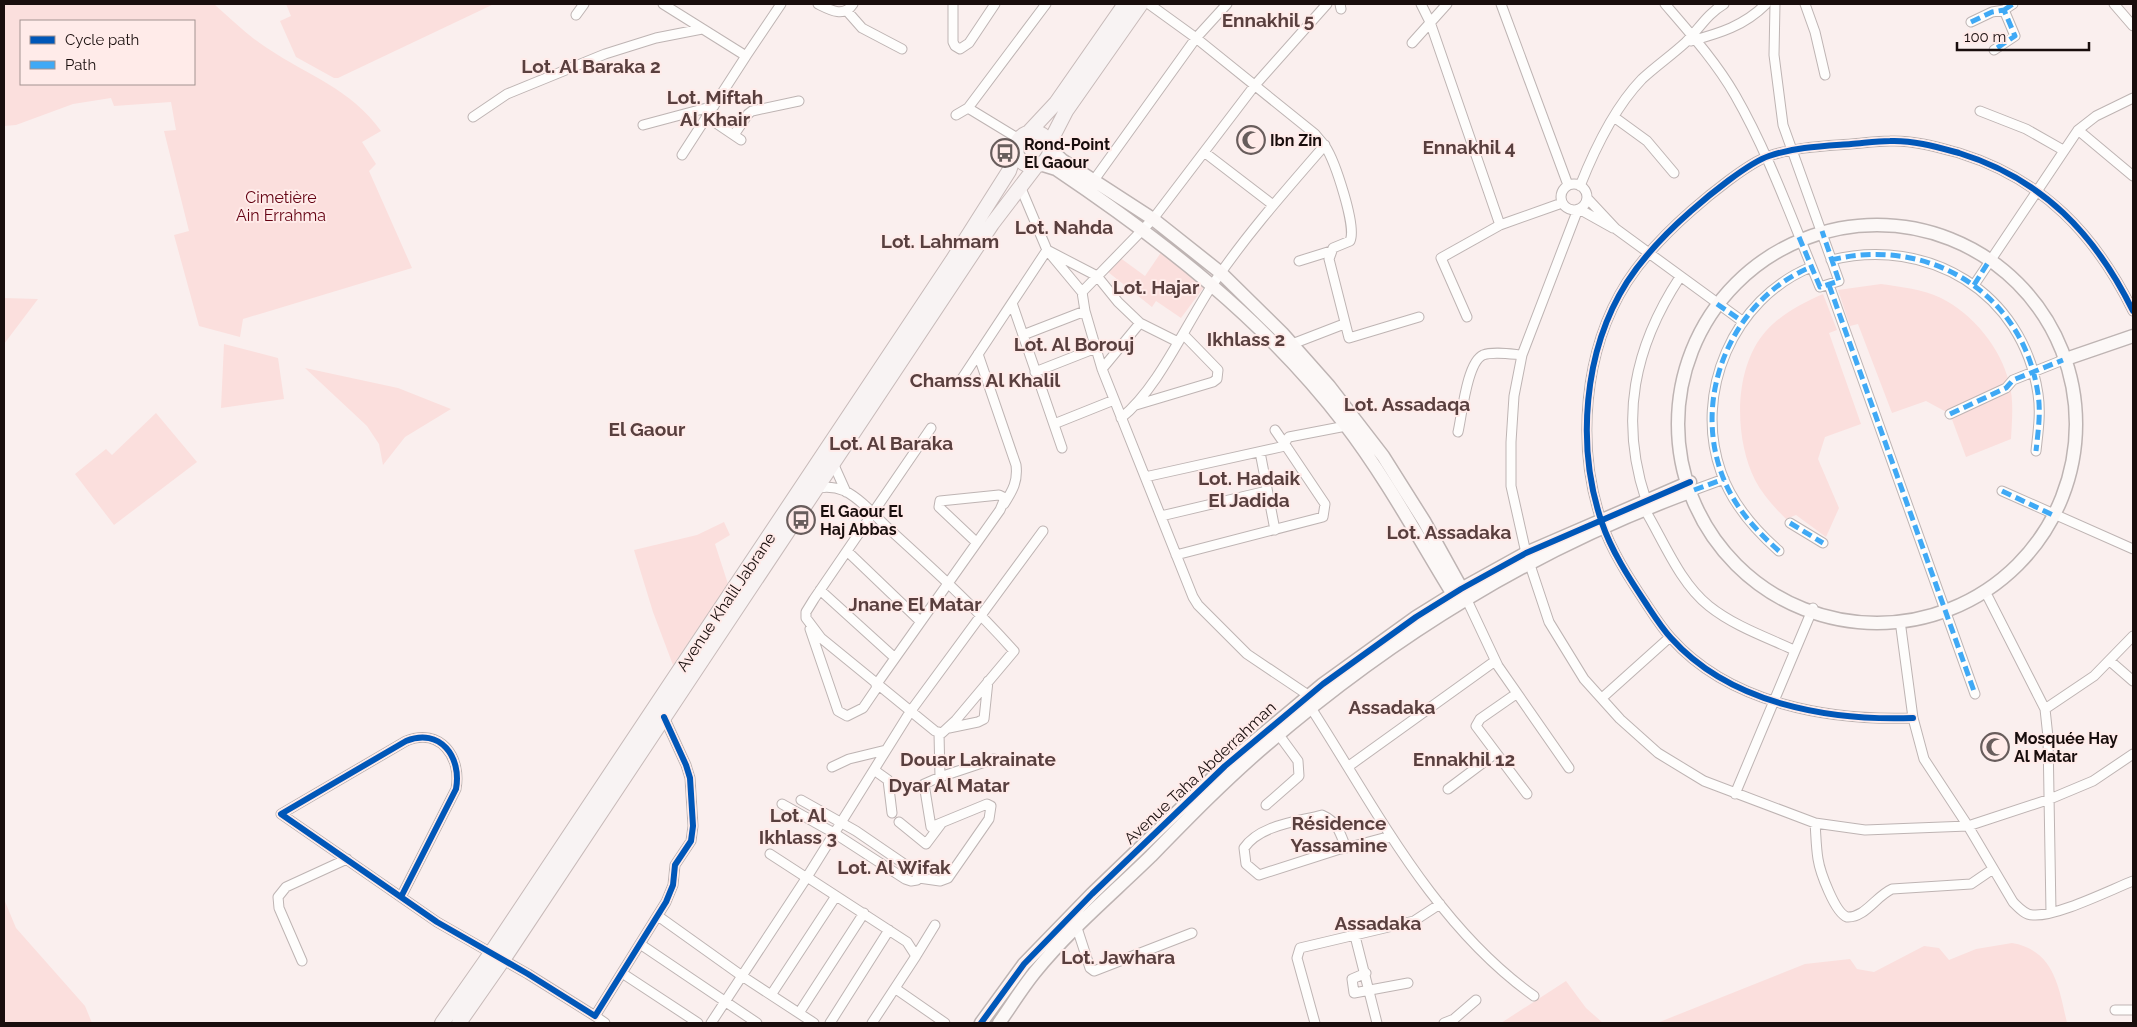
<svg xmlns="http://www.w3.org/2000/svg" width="2137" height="1027" font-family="Raleway,sans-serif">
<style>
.green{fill:#fbdfdd;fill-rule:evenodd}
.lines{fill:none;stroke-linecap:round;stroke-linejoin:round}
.street-casing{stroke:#beb4b3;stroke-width:11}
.secondary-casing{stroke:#beb4b3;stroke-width:15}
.primary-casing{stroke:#c7bab9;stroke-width:16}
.street{stroke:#fefdfc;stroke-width:9}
.secondary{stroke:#fcf8f7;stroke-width:12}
.primary{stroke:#f8f3f3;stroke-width:14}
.quiet{stroke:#3fa9f5;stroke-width:5;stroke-dasharray:10 5;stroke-linecap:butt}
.cycleway-casing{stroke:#ffebe9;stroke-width:9}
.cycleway{stroke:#0057b8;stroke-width:6}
.labels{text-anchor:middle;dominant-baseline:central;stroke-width:4;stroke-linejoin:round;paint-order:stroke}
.poi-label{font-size:16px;font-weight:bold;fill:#190e0d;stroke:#ffebe9;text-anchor:start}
.park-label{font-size:16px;fill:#640212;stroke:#ffebe9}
.street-label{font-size:16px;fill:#190e0d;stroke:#ffebe9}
.quarter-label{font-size:19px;font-weight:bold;fill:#593f3e;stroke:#ffebe9}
</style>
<rect width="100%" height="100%" fill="#faefee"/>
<path class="green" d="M4,4H214C231,19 248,36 267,48C309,76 351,89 381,131L362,142L376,164L369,171L412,268L243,319L240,337L199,326L174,235L189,231L164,131L176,130L171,102L114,106L111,98L73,104L16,125L4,126ZM21,21H194V84H21Z
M286,4H494L338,78H334L296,57L280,21L291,16Z
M1162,251L1204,287L1181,318L1156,301L1152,307L1108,272L1119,257L1145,276Z
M1881,284C1901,287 1923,289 1941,298C1973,314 2000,347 2009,382C2014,400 2012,419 2011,439L1966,457L1950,414L1926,401L1892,413L1858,324L1850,326L1838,290Z
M1823,294L1837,330L1829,333L1861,424L1825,437L1818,459L1839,508L1826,537L1796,515L1786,519C1774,507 1763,495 1755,480C1734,438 1733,368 1766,331C1781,314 1803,303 1823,294Z
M4,298L38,299L4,344Z
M224,344L278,358L284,399L221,408Z
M305,368L398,388L451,409L405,437L383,465L379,444L367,426Z
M156,413L197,462L114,525L75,474L106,449L112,455Z
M724,522L730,535L715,544L728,584L673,665L653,612L634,550L697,535Z
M4,899L16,928L85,1006L92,1023H4Z
M2012,943C2054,950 2059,987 2067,1023H1657L1805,964L1850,959L1857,969L1874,972L1924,946L1939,948L1949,960L1976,949Z
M1566,981L1586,1008L1603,1023H1501Z"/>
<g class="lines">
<defs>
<path id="street" d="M663,4L746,56L781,4
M818,4C830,10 844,18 853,4
M953,4V42L955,46L960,49L969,43L995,4
M1149,4L1196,38L1315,134C1318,138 1322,142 1325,146C1335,161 1357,227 1350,241L1333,248L1329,259L1349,338L1419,317
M1340,4L1341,9
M1421,4L1430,22L1500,225
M1501,4L1568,185
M1665,4C1690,33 1716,62 1735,95C1770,156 1793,223 1820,287L1839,281L1783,125L1774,55L1775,4
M1805,4L1815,32L1825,75
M2114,4L2133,26
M2004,10L2013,4
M847,11L862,28L902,49
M576,15L584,4
M1971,22L1992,12L2004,10L2015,36L1994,50
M1691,41C1720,33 1744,26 1766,4
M1412,43L1447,4
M1980,111L2026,129L2063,150
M956,115L968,108
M473,117L507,94L605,54L656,38L702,29
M707,117L741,140
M1614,117L1647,141L1674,173
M643,125L714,106
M2078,130L2133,176
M734,135L748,114L752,111L799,101
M1019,139L968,108L1046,4
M1204,152L1273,205
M682,155L746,56
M1094,180L1196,38L1227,4
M1561 197a13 13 0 1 1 26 0a13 13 0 1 1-26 0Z
M1020,186L1047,250L1082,292L1085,311L1102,369L1193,597L1198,605L1247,654L1308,695
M1580,186C1595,148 1614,108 1642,79C1656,66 1672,55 1686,42C1699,29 1707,14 1724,4
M1587,198L1616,229L1742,321
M1578,209L1522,355L1514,396L1511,442V486L1526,553L1549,622L1584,679L1620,719L1658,753L1704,781L1815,823L1865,830L1968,826L2050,799L2093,781L2133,754
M1579,209L1613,228
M1831,260C1928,236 2023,292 2038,394C2041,413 2038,432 2036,451
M1299,261L1331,251
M1829,285L1975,694
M1974,285L2078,130L2096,116L2133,98
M1082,292L1153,219L1255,85L1327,4
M1012,303L1062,448
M1467,317L1441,258L1500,225L1562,203
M1023,335L1085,311
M1287,346L1344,324
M978,354L1016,465C1018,481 1013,490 1004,504
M1102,369L1140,323L1178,342
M1035,372L1096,348
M961,380L1047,250L1097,276L1118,302L1140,323
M1136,405L1213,382L1217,379L1218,370L1183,334
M1950,414L2006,388L2013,380L2063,360
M1121,418C1158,389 1186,324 1213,284C1246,235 1286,190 1325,145
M1054,424L1114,400
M1275,430L1284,443
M1458,432C1462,415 1467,362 1483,355C1493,351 1511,354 1522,355
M1260,452L1275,530
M833,463L846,492
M1145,477L1285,446
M815,489C825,486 835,487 845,491C861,499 875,516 888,528C932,568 975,607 1014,651L956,720L942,733L935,731L821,638L806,618V612L814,599L931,428
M1694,490L1724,479
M2002,491L2133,549
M1646,500C1619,419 1634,347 1680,277
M1645,510C1664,542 1680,583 1709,606C1734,626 1766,637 1794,650
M1161,516L1267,491
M1790,523L1823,543
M847,551L920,621
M1779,551C1754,529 1732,504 1721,472C1693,393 1733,299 1811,267
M1176,555L1323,517L1325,504L1284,443L1289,437L1346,426
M820,590L895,658
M1988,597L2045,709L2048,737L2051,912
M1466,598L1498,666L1569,768
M1901,628L1913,718L1924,759L1968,826L2013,902C2019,908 2025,915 2033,915C2056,917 2110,890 2133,881
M810,629L838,711L847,716L863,708L878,686
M2110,661L2133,681
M876,685L1000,510L1005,498L999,495L940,501L939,507L976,542
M1516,694L1480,719L1476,726L1527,794
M1602,698L1670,637
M1311,708C1376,809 1434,925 1534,996
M2045,709L2094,676L2133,636
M1913,718C1829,721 1730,704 1671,638C1661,627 1653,614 1645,602C1629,578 1611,550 1602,523C1576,447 1583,351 1627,282C1644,256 1667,232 1691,211C1708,196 1748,163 1769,156C1795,147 1825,146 1851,144C1864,143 1877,141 1890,141C1913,140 1937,147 1959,153C2043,179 2095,234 2133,311
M949,728L978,722L984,719L988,681
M1349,766L1495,661
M832,767L849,759L886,750
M874,770L888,780L892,813
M940,777L994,759
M1448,789L1496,753
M1735,794L1813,608
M782,804L834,833L905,879L911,881L917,880L918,874L913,870L856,831L801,800
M1266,805L1299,776L1298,761L1279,735
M899,822L926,844L941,824
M1815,823C1816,835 1816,847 1818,859C1820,872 1835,913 1847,917C1865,918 1876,896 1892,889L1971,884L1993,869
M1346,848C1340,833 1338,822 1322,815C1296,822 1260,825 1244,848L1246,864L1259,875L1340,849L1346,848L1391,836
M770,854L807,878
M807,877L907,942L916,956L872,1023
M919,878L940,881L948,878L989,819L991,806L987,804L931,827L924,784L940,777L939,733
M401,897L456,789C462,757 440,727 406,741L281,814L437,922L528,974L595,1016L666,902L673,885L675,865L691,841L693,826L690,778L686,765L664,717
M658,916L742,976L814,1023
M1077,928L1090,968L1094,971L1192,933
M1355,936L1377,1023
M640,944L757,1023
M916,956L935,925
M302,961L279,908L278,897L286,887L347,859
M622,973L698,1023
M1366,973L1352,979L1354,993L1408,983
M896,989L945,1023
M771,995L836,896
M2115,1010H2133
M799,1013L864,913
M595,1016L605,1023
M711,1023L807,877L910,712L1043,531
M830,1023L889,930
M1315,1023L1297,958L1300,948L1414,921L1440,904
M1444,1023L1454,1019L1476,1000"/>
<path id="secondary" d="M1050,149L1062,160L1153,219L1221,273L1282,333L1329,386L1383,456L1424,521L1465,595
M1040,164L1056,169C1163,241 1265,320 1344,423C1387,479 1420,541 1457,601
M1678 424a199 199 0 1 1 398 0a199 199 0 1 1-398 0Z
M2063,360L2133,336
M981,1023L1024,964L1092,894L1225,766L1323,684L1416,617L1461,589L1526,553L1690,482
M999,1023C1011,1006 1022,988 1035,972C1069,930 1112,894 1151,856C1188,818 1226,779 1266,745C1395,634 1532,550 1692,491"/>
<path id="primary" d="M1016 149a17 17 0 1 1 34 0a17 17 0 1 1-34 0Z
M1028,133L1056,103L1125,4
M1049,144L1066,111L1141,4
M442,1023L491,953L952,261L1009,171L1016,150
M459,1023L503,960L992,224L1037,165"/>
</defs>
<use href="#street" class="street-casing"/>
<use href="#secondary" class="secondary-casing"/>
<use href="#primary" class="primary-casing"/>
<use href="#street" class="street"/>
<use href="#secondary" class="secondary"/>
<use href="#primary" class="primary"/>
<path class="quiet" d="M2004,10L2013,4
M1971,22L1992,12L2004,10L2015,36L1994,50
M1799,237L1820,287L1839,281L1822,231
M1831,260C1928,236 2023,292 2038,394C2041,413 2038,432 2036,451
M1829,285L1975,694
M1974,285L1989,261
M1717,304L1742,321
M1950,414L2006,388L2013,380L2063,360
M1694,490L1724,479
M2002,491L2053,515
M1790,523L1823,543
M1779,551C1754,529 1732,504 1721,472C1693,393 1733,299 1811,267"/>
<defs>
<path id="cycleway" d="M1913,718C1829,721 1730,704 1671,638C1661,627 1653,614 1645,602C1629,578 1611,550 1602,523C1576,447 1583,351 1627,282C1644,256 1667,232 1691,211C1708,196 1748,163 1769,156C1795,147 1825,146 1851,144C1864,143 1877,141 1890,141C1913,140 1937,147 1959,153C2043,179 2095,234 2133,311
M401,897L456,789C462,757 440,727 406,741L281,814L437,922L528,974L595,1016L666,902L673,885L675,865L691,841L693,826L690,778L686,765L664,717
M981,1023L1024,964L1092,894L1225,766L1323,684L1416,617L1461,589L1526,553L1690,482"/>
</defs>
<use href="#cycleway" class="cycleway-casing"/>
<use href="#cycleway" class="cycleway"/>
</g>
<defs>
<symbol id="mosque-ring" viewBox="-11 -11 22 22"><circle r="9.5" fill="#ffebe9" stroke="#685d5c" stroke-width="1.5"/><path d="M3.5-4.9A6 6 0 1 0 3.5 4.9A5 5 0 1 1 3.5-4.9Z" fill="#685d5c"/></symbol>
<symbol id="bus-ring" viewBox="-11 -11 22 22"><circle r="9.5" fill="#ffebe9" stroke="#685d5c" stroke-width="1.5"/><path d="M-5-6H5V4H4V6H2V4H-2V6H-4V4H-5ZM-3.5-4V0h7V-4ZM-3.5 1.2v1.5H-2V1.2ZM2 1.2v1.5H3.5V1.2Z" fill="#685d5c"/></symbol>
</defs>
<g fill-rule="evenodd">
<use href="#mosque-ring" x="1235" y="124" width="32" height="32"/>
<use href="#bus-ring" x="989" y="137" width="32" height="32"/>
<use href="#bus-ring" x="785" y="504" width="32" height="32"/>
<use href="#mosque-ring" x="1979" y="731" width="32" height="32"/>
</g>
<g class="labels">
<g class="poi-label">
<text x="1270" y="140">Ibn Zin</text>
<text x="1024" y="144">Rond-Point<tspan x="1024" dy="18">El Gaour</tspan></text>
<text x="820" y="511">El Gaour El<tspan x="820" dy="18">Haj Abbas</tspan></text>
<text x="2014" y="738">Mosquée Hay<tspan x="2014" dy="18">Al Matar</tspan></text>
</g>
<g class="park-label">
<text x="281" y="197">Cimetière<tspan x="281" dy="18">Ain Errahma</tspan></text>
</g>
<g class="street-label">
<text transform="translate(726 602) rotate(-56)">Avenue Khalil Jabrane</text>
<text transform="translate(1200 773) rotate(-43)">Avenue Taha Abderrahman</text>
</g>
<g class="quarter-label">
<text x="1268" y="20">Ennakhil 5</text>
<text x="591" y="66">Lot. Al Baraka 2</text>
<text x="715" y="97">Lot. Miftah<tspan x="715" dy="22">Al Khair</tspan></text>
<text x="1469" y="147">Ennakhil 4</text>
<text x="1064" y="227">Lot. Nahda</text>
<text x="940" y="241">Lot. Lahmam</text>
<text x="1156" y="287">Lot. Hajar</text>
<text x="1246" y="339">Ikhlass 2</text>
<text x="1074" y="344">Lot. Al Borouj</text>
<text x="985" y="380">Chamss Al Khalil</text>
<text x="1407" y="404">Lot. Assadaqa</text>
<text x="647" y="429">El Gaour</text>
<text x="891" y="443">Lot. Al Baraka</text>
<text x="1249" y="478">Lot. Hadaik<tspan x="1249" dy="22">El Jadida</tspan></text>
<text x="1449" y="532">Lot. Assadaka</text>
<text x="915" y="604">Jnane El Matar</text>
<text x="1392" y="707">Assadaka</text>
<text x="978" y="759">Douar Lakrainate</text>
<text x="1464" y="759">Ennakhil 12</text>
<text x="949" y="785">Dyar Al Matar</text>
<text x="798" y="815">Lot. Al<tspan x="798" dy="22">Ikhlass 3</tspan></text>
<text x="1339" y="823">Résidence<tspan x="1339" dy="22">Yassamine</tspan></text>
<text x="894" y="867">Lot. Al Wifak</text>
<text x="1378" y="923">Assadaka</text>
<text x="1118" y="957">Lot. Jawhara</text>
</g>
</g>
<rect width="2137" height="1027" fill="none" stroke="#190e0d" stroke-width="10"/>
<rect x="20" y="20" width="175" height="65" fill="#ffebe9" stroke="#a39391"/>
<rect x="30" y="36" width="25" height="8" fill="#0057b8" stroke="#a39391"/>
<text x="65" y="45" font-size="15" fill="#190e0d">Cycle path</text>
<rect x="30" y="61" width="25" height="8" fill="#3fa9f5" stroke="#a39391"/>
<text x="65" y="70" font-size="15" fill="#190e0d">Path</text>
<path d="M1957 42v8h132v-8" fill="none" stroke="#190e0d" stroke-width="2.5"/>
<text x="1964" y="42" font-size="15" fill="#190e0d" stroke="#ffebe9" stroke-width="4" paint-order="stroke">100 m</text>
</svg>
